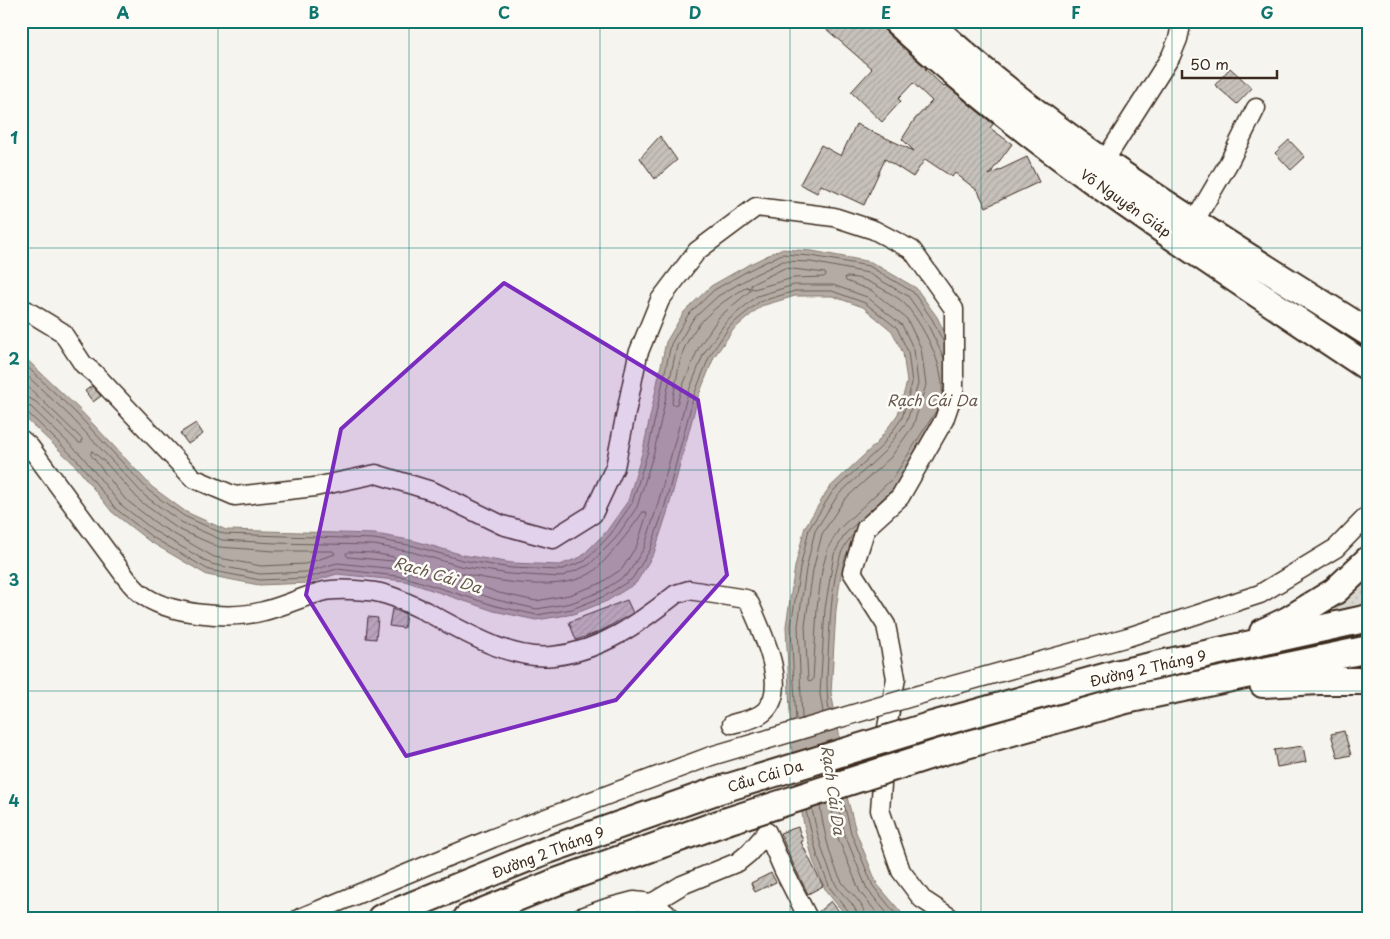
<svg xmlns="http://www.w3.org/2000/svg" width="1390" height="939" font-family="'Playpen Sans',sans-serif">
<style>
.green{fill:url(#green-dots);stroke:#8a8077}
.water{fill:#b4aca4;stroke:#84786e}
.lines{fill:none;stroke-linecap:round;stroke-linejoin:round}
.shore{stroke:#6b5e54;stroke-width:1}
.building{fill:url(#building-hatch);stroke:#3b2a1e}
.minor-casing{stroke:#3b2a1e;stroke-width:21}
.highway-casing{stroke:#3b2a1e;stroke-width:30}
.minor{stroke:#fdfcf7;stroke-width:18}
.highway{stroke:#fdfcf7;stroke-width:26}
.minor-bridge-casing{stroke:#3b2a1e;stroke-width:21;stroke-linecap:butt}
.highway-bridge-casing{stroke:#3b2a1e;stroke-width:30;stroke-linecap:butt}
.minor-bridge{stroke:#fdfcf7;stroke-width:18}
.highway-bridge{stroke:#fdfcf7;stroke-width:26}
.marked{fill:#7b2cbf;fill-opacity:0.2;stroke:#7b2cbf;stroke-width:4;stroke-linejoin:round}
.grid{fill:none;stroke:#0f766e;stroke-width:1;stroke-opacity:0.55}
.labels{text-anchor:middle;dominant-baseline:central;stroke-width:5;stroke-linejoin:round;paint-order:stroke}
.street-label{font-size:14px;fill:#3b2a1e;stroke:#fdfcf7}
.water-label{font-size:15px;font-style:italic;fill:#65584d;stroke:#fdfcf7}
.neatline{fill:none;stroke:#0f766e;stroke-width:2}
.grid-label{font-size:16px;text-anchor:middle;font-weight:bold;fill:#0f766e}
</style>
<defs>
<pattern id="green-dots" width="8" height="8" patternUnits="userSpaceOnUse" patternTransform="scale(1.25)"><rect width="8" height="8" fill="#dad6d0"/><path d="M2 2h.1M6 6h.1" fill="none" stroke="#bcb8b2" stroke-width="1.8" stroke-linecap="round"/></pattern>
<pattern id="building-hatch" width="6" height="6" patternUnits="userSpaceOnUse" patternTransform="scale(1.25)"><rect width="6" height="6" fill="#c7c1bb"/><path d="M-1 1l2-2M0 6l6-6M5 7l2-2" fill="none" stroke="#aca6a0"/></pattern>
</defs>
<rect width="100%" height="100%" fill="#f5f4ee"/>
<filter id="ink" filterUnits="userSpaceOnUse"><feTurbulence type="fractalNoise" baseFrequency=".02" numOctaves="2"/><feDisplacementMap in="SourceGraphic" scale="10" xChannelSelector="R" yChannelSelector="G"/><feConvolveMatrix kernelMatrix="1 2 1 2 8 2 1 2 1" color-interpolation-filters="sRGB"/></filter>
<g filter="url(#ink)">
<path class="green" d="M1369,578V617L1320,619L1315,612Z"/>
<path class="water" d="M781,249L812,251L871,262L916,288L937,317L953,350L962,381L960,406L939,443L853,542L845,557L841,574L836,610L831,693L839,733L847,797L856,832L877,884L906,918H848L826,891L813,860L804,825L792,755L786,626L795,567L805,527L829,488L877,443L898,414L907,382L903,353L892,331L863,307L832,296H795L761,306L733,330L714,357L698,397L668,510L654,553L636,583L607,601L574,614L536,620L494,611L405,581L337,574L308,583L259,585L207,575L149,541L112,512L74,464L21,414V354L79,409L152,487L186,512L226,530L375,534L415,541L463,555L512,563L560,565L581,557L606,532L628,501L643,450L666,342L684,312L711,286L748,265Z"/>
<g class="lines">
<path class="shore" d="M785,268L825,273L826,275L824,277L793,278L754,289L751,288V285Z
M747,287L750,288V291L719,317L699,347L681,390L677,404L673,405L672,402C676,386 678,364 684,349C696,320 721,302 747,287Z
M21,361L76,413L149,491L184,516L224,534L374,539L414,546L462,560L511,568L560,570L585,561L610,535L632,503L648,451L671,344L688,315L714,290L751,269L782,254L811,256L869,266L913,292L932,319L944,343
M21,370L71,417L145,496L181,522L222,540L275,543L374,545L412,552L460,566L509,574L560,577L589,565L615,539L637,507L654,452L677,346L693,319L718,296L754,275L783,261L811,262L868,273L908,296L927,323L944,358
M21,380L82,439V443H79L36,402L29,398L21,397
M21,404L31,407L82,456L120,504L156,532L211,564L260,574L306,572L337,563L406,570L497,600L537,609L571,603L602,591L628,574L644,548L657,507L688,393L704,353L726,322L757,296L794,285H833L867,297L902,325L914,350L918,384L907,421L885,451L838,495L815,531L806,569L798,626L802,719
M938,408L893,478L839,529L828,548L822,570L817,608L813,680L810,682L808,680L805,626L813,570L822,534L844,500L891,457L913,426L926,385L921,348L907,319L872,291L846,281L845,277C851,277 859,278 864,280C873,283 898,297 904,303C923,324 945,366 942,394
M21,411L27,412L78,461L116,509L152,537L209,570L260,580L307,578L337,569L405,577L496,606L537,615L572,609L605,596L632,579L650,550L664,509L694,395L710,355L730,326L759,302L795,291H832L865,303L897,328L908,352L912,383L902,418L881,447L833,491L809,529L800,568L791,626L796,721
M92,451L105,462L141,502L178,529L219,547L274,551H333L335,554L305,564L261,566L214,557L160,526L125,499L91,455Z
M643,512H646L647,514L637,545L622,569L599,584L569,595L536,601L499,593L435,570L438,567C477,578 556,596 591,573C596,570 601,564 605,560C619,545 631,529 643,512Z
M349,552L373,553L394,557L396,559L393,561L348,557L346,554Z
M829,711C825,686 828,662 829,637C831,611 832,583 840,557C842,549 848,540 854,534
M823,712L820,694L825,609L834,554L845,534L894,488
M843,799L851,833L873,886L899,918
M837,801L845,835L867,889L891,918
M830,803L838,838L860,892L881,918
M820,806C823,828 831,863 842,882C850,894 865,902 865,918
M812,809C817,834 824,859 835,883C840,895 857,903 858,918
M806,811L818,858L830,888L850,913L851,918"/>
</g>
<path class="building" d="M817,21H877L886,32L926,68L925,69L944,87L946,85L993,124L990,128L1012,144L989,175L1027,157L1039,182L986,207L978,191L955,173L952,177L925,159L913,177L885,159L864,205L821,185L817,193L800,184L821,145L841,156L856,124L914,151L902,139L915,119L932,101L913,83L898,99L901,101L882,122L851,92L872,69Z
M1230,68L1252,88L1237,104L1215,85Z
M660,136L677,160L655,179L640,158Z
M1289,140L1305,157L1291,170L1275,153Z
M92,386L101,396L93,402L85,391Z
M196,423L203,434L188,444L180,433Z
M627,600L633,613L599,632L576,640L569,622Z
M392,609L406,614L404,628L389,626Z
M368,617L378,618L376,639L366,638Z
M1344,731L1351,755L1338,758L1331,734Z
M1303,746L1306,762L1277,767L1274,750Z
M798,827L803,841L801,842L823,886L808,894L794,866L780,833Z
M771,873L776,882L755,892L751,883Z
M831,901L844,918H818L817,913Z"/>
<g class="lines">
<defs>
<path id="minor" d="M1103,163L1171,56L1178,39L1182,21
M1194,222L1228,164L1256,108
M21,307L62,332L83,364L94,373L193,478L235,496L315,487L376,474L432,491L502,525L553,539L593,514L615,467L638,354L660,300L697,251L756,207L834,217L874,230L912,250L954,309V391L944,420L900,497L866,528L852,572L886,625L896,678L886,733L880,810L901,871L922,899L951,918
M21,439L30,447L127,579C131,584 135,589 140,593C167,615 232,620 264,611C284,606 302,597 321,592C335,588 352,590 367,591C387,592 408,603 427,612C463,631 511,661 553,656C602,651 639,623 676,594L689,590L746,599L750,604C761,630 790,687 765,711C757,719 742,721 732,724
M925,693L1128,637L1260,594L1336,548L1369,514
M652,903L672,918
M300,918L493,838L711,756
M579,918L607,908L634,901L652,903L682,885L738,862L749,853L767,832L784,871L808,918"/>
<path id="highway" d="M896,21C1040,155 1206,259 1369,368
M927,21C1059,144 1216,236 1369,333
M1263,632L1288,620L1335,591L1369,559
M1263,684L1319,681H1369
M929,726L1115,674L1369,618
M938,753L1126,700L1369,649
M381,918L545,851L716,791
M467,918L556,882L727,821"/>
</defs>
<use href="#minor" class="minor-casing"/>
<use href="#highway" class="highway-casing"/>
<use href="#minor" class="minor"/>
<use href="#highway" class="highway"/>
<defs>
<path id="minor-bridge" d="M711,756L925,693"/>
<path id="highway-bridge" d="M716,791L929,726
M727,821L938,753"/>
</defs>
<use href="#minor-bridge" class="minor-bridge-casing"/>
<use href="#highway-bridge" class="highway-bridge-casing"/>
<use href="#minor-bridge" class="minor-bridge"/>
<use href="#highway-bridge" class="highway-bridge"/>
</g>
</g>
<path class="marked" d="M504,283L698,400L727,575L616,700L406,756L306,595L341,429Z"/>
<path class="grid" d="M218,21V918M409,21V918M600,21V918M790,21V918M981,21V918M1172,21V918M21,248H1369M21,470H1369M21,691H1369"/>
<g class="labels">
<g class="street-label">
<text transform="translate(1126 203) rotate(35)">Võ Nguyên Giáp</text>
<text transform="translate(1148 668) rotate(-13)">Đường 2 Tháng 9</text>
<text transform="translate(765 776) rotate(-17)">Cầu Cái Da</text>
<text transform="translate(548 852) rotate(-21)">Đường 2 Tháng 9</text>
</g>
<g class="water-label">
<text x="932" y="399">Rạch Cái Da</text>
<text transform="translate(438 574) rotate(17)">Rạch Cái Da</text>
<text transform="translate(834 790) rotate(82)">Rạch Cái Da</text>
</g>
</g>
<rect width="1390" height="939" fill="none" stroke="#fdfcf7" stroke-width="55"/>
<path d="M1182 70v8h95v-8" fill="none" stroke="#3b2a1e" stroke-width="2.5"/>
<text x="1190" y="70" font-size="15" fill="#3b2a1e" stroke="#fdfcf7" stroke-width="4" paint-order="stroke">50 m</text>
<rect x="28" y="28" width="1334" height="884" class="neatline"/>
<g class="grid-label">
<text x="123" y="19">A</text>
<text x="314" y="19">B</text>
<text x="504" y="19">C</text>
<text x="695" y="19">D</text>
<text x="886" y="19">E</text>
<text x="1076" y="19">F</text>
<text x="1267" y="19">G</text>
<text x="14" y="144">1</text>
<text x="14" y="365">2</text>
<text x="14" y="586">3</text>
<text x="14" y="807">4</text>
</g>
</svg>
